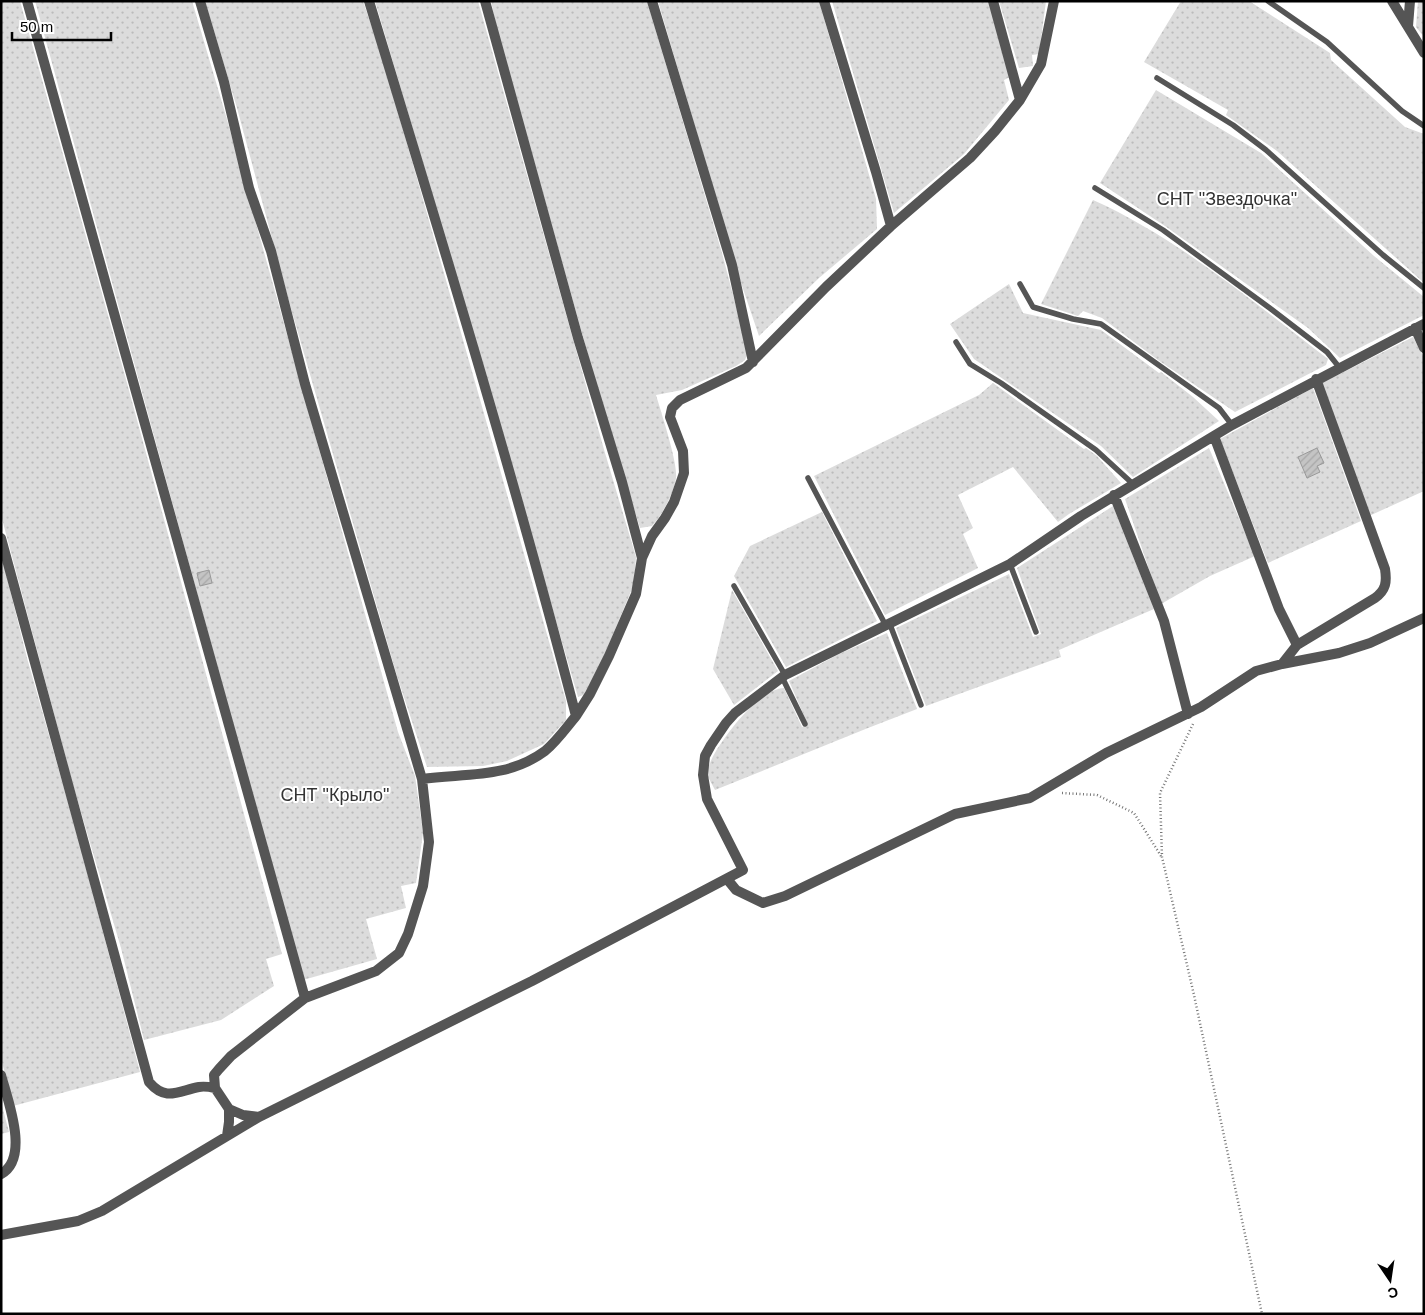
<svg xmlns="http://www.w3.org/2000/svg" width="1425" height="1315" font-family="Arial,sans-serif">
<style>
.grass{fill:url(#grass-dots)}
.building{fill:url(#building-hatch);stroke:#999}
.lines{fill:none;stroke-linecap:round;stroke-linejoin:round}
.path{stroke:#777;stroke-width:2.5;stroke-dasharray:1 2.5;stroke-linecap:butt}
.service{stroke:#555;stroke-width:5.5}
.minor{stroke:#555;stroke-width:10}
.labels{text-anchor:middle;dominant-baseline:central;stroke-width:4;stroke-linejoin:round;paint-order:stroke}
.park-label{font-size:18px;fill:#333;stroke:#fff}
</style>
<defs>
<pattern id="grass-dots" width="8" height="8" patternUnits="userSpaceOnUse" patternTransform="scale(1.25)"><rect width="8" height="8" fill="#dcdcdc"/><path d="M2 2h.1M6 6h.1" fill="none" stroke="#bbb" stroke-width="1.8" stroke-linecap="round"/></pattern>
<pattern id="building-hatch" width="6" height="6" patternUnits="userSpaceOnUse" patternTransform="scale(1.25)"><rect width="6" height="6" fill="#c4c4c4"/><path d="M-1 1l2-2M0 6l6-6M5 7l2-2" fill="none" stroke="#a7a7a7"/></pattern>
</defs>
<rect width="100%" height="100%" fill="#fff"/>
<path class="grass" d="M1,1H20L127,383L282,954L266,959L274,986L221,1020L144,1040L121,948L73,785L1,515Z
M35,1H192L226,116L398,732L415,776L423,833L416,883L401,886L406,908L366,919L377,959L303,980Z
M205,1H363L382,57L414,168L566,701V720L544,744L507,761L483,766L427,767L397,676L290,305L237,108Z
M375,1H478L605,453L636,557L634,584L597,673L586,694L578,697L448,248Z
M491,1H647L722,253L748,352L745,360L736,366L682,390L656,395C661,412 678,463 676,478C674,493 662,515 652,526L640,528L602,405L497,29Z
M658,1H819L876,199L877,229L819,278L759,336L740,280Z
M832,1H989L1010,77L1004,80L1009,100L964,154L894,213Z
M999,1H1046L1039,54L1032,55L1033,66L1019,68Z
M1181,1H1249L1330,53L1331,60L1405,127L1424,134V283L1277,151L1226,115L1228,110L1144,62Z
M1418,1H1424V37L1416,27Z
M1156,90L1261,153L1374,256L1424,297V315L1340,358L1308,328L1165,226L1100,183Z
M1093,200C1178,238 1254,303 1328,359L1326,365L1235,412L1158,360L1102,318L1083,311L1078,316L1041,304Z
M1009,284L1023,313L1101,330L1159,373L1161,372L1193,397L1219,421L1133,477L1101,446L974,359L950,324Z
M1413,337L1424,358V491L1369,516L1322,383Z
M993,383L1084,449L1086,448L1097,456L1121,483L1069,514L1058,522L1013,467L958,495L973,528L963,534L978,568L885,615L814,476L979,395Z
M1313,388L1361,521L1268,563L1220,439Z
M1209,448L1255,556L1210,576L1161,604L1125,499Z
M1113,506L1154,609L1059,650L1061,657L926,706L896,628L1009,574L1033,637L1041,634L1017,568Z
M822,512L877,621L786,667L734,576L750,546Z
M1,554L27,658L77,834L140,1072L13,1106L1,1058Z
M732,590L778,671L734,705L713,669Z
M887,633L917,709L868,728L715,790L706,773C709,766 712,757 716,751C728,732 759,689 784,688L802,727L808,725L789,681L839,654Z
M1,1102L9,1132L1,1134Z"/>
<path class="building" d="M1317,448L1324,463L1317,466L1320,472L1307,478L1298,457Z
M209,570L212,583L200,586L197,573Z"/>
<g class="lines">
<path class="path" d="M1193,724L1160,793L1162,857L1194,995L1262,1314
M1062,793L1097,795L1134,813L1161,856"/>
<path class="service" d="M1268,1L1327,42L1402,111L1424,126
M1157,78L1233,125L1266,150L1383,255L1424,288
M1095,188L1163,230L1271,309L1327,352L1339,367
M1020,284L1033,307L1073,319L1101,324L1219,408L1232,425
M956,342L970,364L1001,383L1096,450L1133,484
M808,478L885,624
M1010,564L1036,632
M734,586L785,675
M889,622L921,705
M782,677L805,724"/>
<path class="minor" d="M27,1L305,998
M200,1L224,82L249,188L271,251L305,384L422,779L429,842L423,886L408,934L399,953L376,971L305,998L231,1056L219,1069L214,1075L215,1088L229,1109V1122L227,1136
M369,1C441,238 514,476 576,716C566,728 557,741 545,751C507,779 465,773 422,779
M485,1L578,338L622,482L642,558L636,594L609,656L590,694L576,716
M652,1L732,265L753,362
M1392,1L1424,53
M1408,26L1410,1
M1020,100L1041,64L1054,1
M891,226L970,158L995,131L1020,100L993,1
M1415,328L1424,348
M1214,436L1279,609L1297,645L1282,664
M1114,495L1164,621L1188,714
M1,538L149,1082C166,1102 178,1091 199,1087C204,1086 210,1087 215,1088
M642,558L652,536L665,518L674,502L684,473L683,451L670,417L672,408L680,400L746,368L826,287L891,226L876,172L824,1
M1297,645L1375,598C1386,590 1387,582 1385,569L1316,379
M727,879L736,890L763,903L785,896L955,814L1030,798L1106,753L1201,707L1256,671L1282,664L1339,653L1370,643L1424,618
M1,1075C8,1101 30,1158 1,1174
M229,1109L243,1115L259,1117
M1,1235L78,1221L102,1211L259,1117L532,981L743,870L707,799L703,775L705,756L711,745L726,723L735,713L785,675L1010,564L1081,516L1232,425L1424,324"/>
</g>
<g class="labels">
<g class="park-label">
<text x="1227" y="199">СНТ "Звездочка"</text>
<text x="335" y="795">СНТ "Крыло"</text>
</g>
</g>
<rect width="1425" height="1315" fill="none" stroke="#000000" stroke-width="5"/>
<g transform="translate(1390 1280) rotate(167)" stroke="#ffffff" stroke-width="4" paint-order="stroke">
<path d="M0-4L9 19L0 12L-9 19Z" fill="#000000"/>
<text y="-8" font-size="14" font-weight="bold" text-anchor="middle" fill="#000000">С</text>
</g>
<path d="M12 32v8h99v-8" fill="none" stroke="#000000" stroke-width="2.5"/>
<text x="20" y="32" font-size="15" fill="#000000" stroke="#ffffff" stroke-width="4" paint-order="stroke">50 m</text>
</svg>
